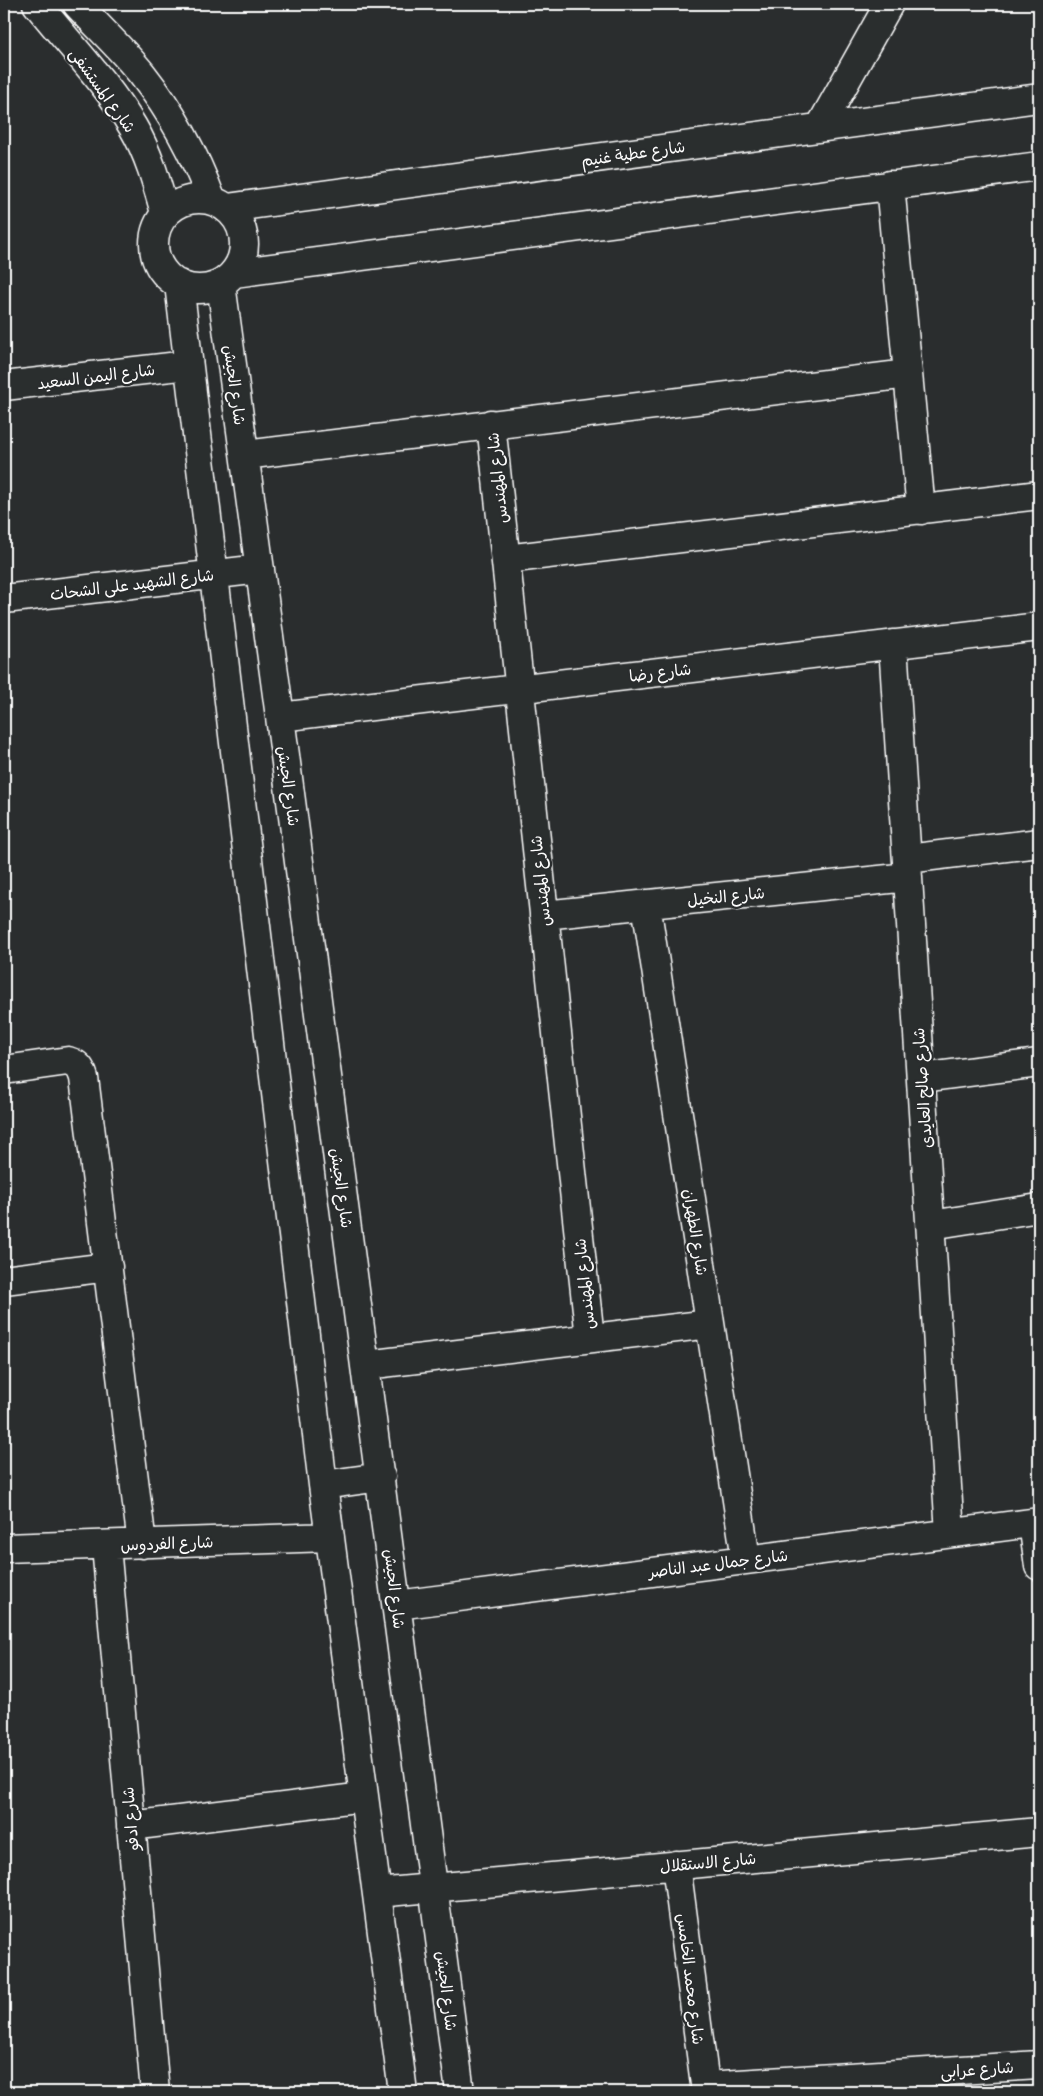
<svg xmlns="http://www.w3.org/2000/svg" width="1043" height="2096" font-family="'Patrick Hand','Playpen Sans Arabic',sans-serif">
<style>
.lines{fill:none;stroke-linecap:round;stroke-linejoin:round}
.street-casing{stroke:#fff;stroke-width:31}
.street{stroke:#2a2d2e;stroke-width:28}
.labels{text-anchor:middle;dominant-baseline:central;stroke-width:4.5;stroke-linejoin:round;paint-order:stroke}
.street-label{font-size:16px;fill:#fff;stroke:#2a2d2e}
</style>
<rect width="100%" height="100%" fill="#2a2d2e"/>
<filter id="ink" filterUnits="userSpaceOnUse"><feTurbulence type="fractalNoise" baseFrequency=".02" numOctaves="2"/><feDisplacementMap in="SourceGraphic" scale="10" xChannelSelector="R" yChannelSelector="G"/><feConvolveMatrix kernelMatrix="1 2 1 2 8 2 1 2 1" color-interpolation-filters="sRGB"/></filter>
<g filter="url(#ink)">
<g class="lines">
<defs>
<path id="street" d="M37,4C69,44 107,83 133,127C149,154 157,184 165,213
M77,4C98,27 122,49 142,74C172,112 195,155 212,201
M820,127L889,4
M890,185L921,510
M154 244a45 45 0 1 1 90 0a45 45 0 1 1-90 0Z
M227,208L1039,98
M234,273L1039,166
M179,284L323,1485L403,2092
M221,284L280,717L460,2092
M4,386L188,365
M491,424L590,1338
M245,455L908,374
M506,559L1039,495
M4,599L260,569
M893,644L950,1533
M280,717L1039,627
M907,859L1039,843
M646,904L746,1559
M544,915L908,877
M4,1070L68,1061C78,1064 81,1068 84,1078L142,1544
M921,1078L1039,1063
M931,1225L1039,1208
M4,1280L108,1267
M366,1365L710,1324
M323,1485L381,1477
M1033,1523L1039,1566
M106,1546L155,2092
M4,1548L330,1537
M397,1605L1039,1522
M131,1826L364,1797
M676,1865L706,2092
M377,1893L1039,1832
M705,2086L1039,2065"/>
</defs>
<use href="#street" class="street-casing"/>
<use href="#street" class="street"/>
</g>
</g>
<g class="labels">
<g class="street-label">
<text transform="translate(103 90) rotate(54)">شارع المستشفى</text>
<text transform="translate(633 153) rotate(-8)">شارع عطية غنيم</text>
<text transform="translate(96 376) rotate(-7)">شارع اليمن السعيد</text>
<text transform="translate(235 385) rotate(82)">شارع الجيش</text>
<text transform="translate(497 478) rotate(-96)">شارع المهندس</text>
<text transform="translate(132 584) rotate(-7)">شارع الشهيد على الشحات</text>
<text transform="translate(660 672) rotate(-7)">شارع رضا</text>
<text transform="translate(289 786) rotate(82)">شارع الجيش</text>
<text transform="translate(540 881) rotate(-96)">شارع المهندس</text>
<text transform="translate(726 896) rotate(-6)">شارع النخيل</text>
<text transform="translate(922 1088) rotate(-94)">شارع صالح العايدى</text>
<text transform="translate(342 1188) rotate(82)">شارع الجيش</text>
<text transform="translate(696 1232) rotate(81)">شارع الطهران</text>
<text transform="translate(584 1284) rotate(-96)">شارع المهندس</text>
<text transform="translate(167 1543) rotate(-2)">شارع الفردوس</text>
<text transform="translate(718 1563) rotate(-7)">شارع جمال عبد الناصر</text>
<text transform="translate(395 1589) rotate(83)">شارع الجيش</text>
<text transform="translate(130 1819) rotate(-95)">شارع ادفو</text>
<text transform="translate(708 1862) rotate(-5)">شارع الاستقلال</text>
<text transform="translate(691 1979) rotate(83)">شارع محمد الخامس</text>
<text transform="translate(447 1991) rotate(83)">شارع الجيش</text>
<text transform="translate(977 2069) rotate(-4)">شارع عرابى</text>
</g>
</g>
<rect width="1043" height="2096" fill="none" stroke="#2a2d2e" stroke-width="20"/>
<rect x="10" y="10" width="1023" height="2076" fill="none" stroke="#fff" stroke-width="2" filter="url(#ink)"/>
</svg>
